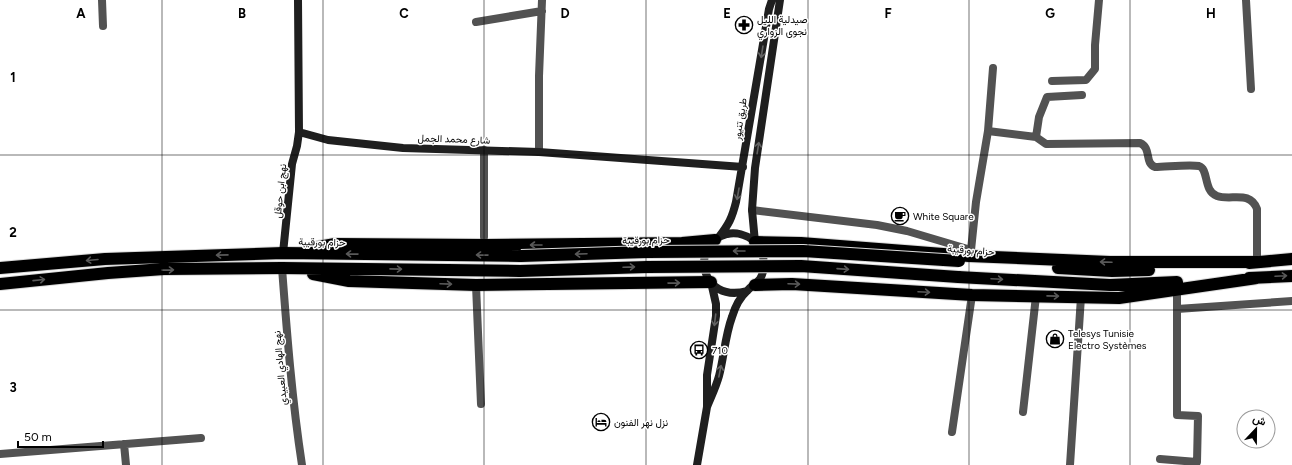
<svg xmlns="http://www.w3.org/2000/svg" width="1292" height="465" font-family="Figtree,Vazirmatn,sans-serif">
<style>
.lines{fill:none;stroke-linecap:round;stroke-linejoin:round}
.highway-casing{stroke:#dbdbdb;stroke-width:14}
.street{stroke:#525252;stroke-width:8}
.secondary{stroke:#1f1f1f;stroke-width:8}
.highway{stroke:#000;stroke-width:12}
.highway-bridge-casing{stroke:#dbdbdb;stroke-width:14;stroke-linecap:butt}
.highway-bridge{stroke:#000;stroke-width:12}
.oneway{stroke:#626262}
.oneway2{stroke:#595959}
.grid{fill:none;stroke:#000;stroke-width:1;stroke-opacity:0.55}
.labels{text-anchor:middle;dominant-baseline:central;stroke-width:3;stroke-linejoin:round;paint-order:stroke}
.poi-label{font-size:10px;fill:#000;stroke:#fff;text-anchor:start}
.street-label{font-size:10px;fill:#000;stroke:#fff}
.grid-label{font-size:13px;text-anchor:middle;font-weight:bold;fill:#000;stroke:#fff;stroke-width:3;stroke-linejoin:round;paint-order:stroke}
</style>
<rect width="100%" height="100%" fill="#fff"/>
<g class="lines">
<defs>
<path id="highway" d="M755,242L801,243L969,256L1110,262H1257
M313,248L335,244L486,245L682,243L715,240
M1249,263L1292,259
M0,268L105,259L283,253L521,256
M1058,268L1112,271L1149,270
M313,274L349,281L476,285L711,282
M958,277L1110,285L1177,282
M1249,278L1292,276
M0,284L108,273L164,269L282,268L520,271
M755,285L792,284L972,295L1119,298L1257,278"/>
</defs>
<use href="#highway" class="highway-casing"/>
<path class="street" d="M102,0L103,26
M1246,0L1251,89
M476,22L542,11
M1052,81L1086,80L1095,69V45L1099,0
M1082,95L1047,97L1039,117L1036,137L1046,144L1140,143C1152,148 1144,163 1155,167C1166,167 1189,164 1199,166C1209,169 1203,191 1217,196C1231,201 1250,190 1257,209V262
M988,131L1036,137
M484,150V237
M539,152V76L542,0
M752,210L877,225L907,231L971,250L969,256
M971,250L976,202L988,131L993,68
M282,268C287,334 292,400 302,465
M476,285L481,404
M1177,309L1292,301
M1023,412L1036,296
M952,432L972,295
M124,444L126,465
M0,454L201,438
M1160,459L1197,462L1198,416L1177,415V289
M1070,465L1081,297"/>
<path class="secondary" d="M298,0L299,132L328,140L403,148L539,152L743,167
M719,237C729,224 732,218 736,202L769,9L772,0
M755,242L752,210L755,168L780,0
M283,253L292,164L297,146L299,132
M707,407C711,397 716,387 719,376C724,357 725,336 732,317C735,307 739,298 747,291C751,286 756,284 760,279C767,267 764,248 753,240C746,235 736,232 727,234C689,244 700,304 747,291
M697,465L707,407V375L716,316V304L711,282"/>
<use href="#highway" class="highway"/>
<defs>
<path id="highway-bridge" d="M521,256L647,252L803,251L959,261
M520,271L647,267L801,266L958,277"/>
</defs>
<use href="#highway-bridge" class="highway-bridge-casing"/>
<use href="#highway-bridge" class="highway-bridge"/>
</g>
<defs><path id="oneway-shaft" d="M-6 0H5M1.5-3L5.5 0L1.5 3" fill="none" stroke-width="1.6" stroke-linecap="round" stroke-linejoin="round"/></defs>
<g class="oneway">
<use href="#oneway-shaft" transform="translate(762 52) rotate(99)"/>
<use href="#oneway-shaft" transform="translate(758 148) rotate(-81)"/>
<use href="#oneway-shaft" transform="translate(738 194) rotate(100)"/>
<use href="#oneway-shaft" transform="translate(715 320) rotate(97)"/>
<use href="#oneway-shaft" transform="translate(720 371) rotate(-79)"/>
</g>
<g class="oneway2">
<use href="#oneway-shaft" transform="translate(536 245) rotate(180)"/>
<use href="#oneway-shaft" transform="translate(739 251) rotate(180)"/>
<use href="#oneway-shaft" transform="translate(352 254) rotate(-179)"/>
<use href="#oneway-shaft" transform="translate(581 254) rotate(178)"/>
<use href="#oneway-shaft" transform="translate(222 255) rotate(179)"/>
<use href="#oneway-shaft" transform="translate(482 255) rotate(-179)"/>
<use href="#oneway-shaft" transform="translate(92 260) rotate(175)"/>
<use href="#oneway-shaft" transform="translate(1106 262) rotate(-178)"/>
<use href="#oneway-shaft" transform="translate(629 267) rotate(-2)"/>
<use href="#oneway-shaft" transform="translate(396 269) rotate(1)"/>
<use href="#oneway-shaft" transform="translate(843 269) rotate(4)"/>
<use href="#oneway-shaft" transform="translate(168 270) rotate(-1)"/>
<use href="#oneway-shaft" transform="translate(1281 276) rotate(-3)"/>
<use href="#oneway-shaft" transform="translate(997 279) rotate(3)"/>
<use href="#oneway-shaft" transform="translate(39 280) rotate(-6)"/>
<use href="#oneway-shaft" transform="translate(674 283) rotate(-1)"/>
<use href="#oneway-shaft" transform="translate(446 284) rotate(2)"/>
<use href="#oneway-shaft" transform="translate(794 284) rotate(2)"/>
<use href="#oneway-shaft" transform="translate(924 292) rotate(3)"/>
<use href="#oneway-shaft" transform="translate(1053 296) rotate(1)"/>
</g>
<path class="grid" d="M162,0V465M323,0V465M484,0V465M646,0V465M808,0V465M969,0V465M1130,0V465M0,155H1292M0,310H1292"/>
<defs>
<symbol id="pharmacy-ring" viewBox="-11 -11 22 22"><circle r="9.5" fill="#fff" stroke="#000" stroke-width="1.5"/><path d="M-2-6h4v4h4v4h-4v4h-4v-4h-4v-4h4Z" fill="#000"/></symbol>
<symbol id="cafe-ring" viewBox="-11 -11 22 22"><circle r="9.5" fill="#fff" stroke="#000" stroke-width="1.5"/><path d="M-5.5-4.5H6V0H3Q3 3.5 0 3.5H-2.5Q-5.5 3.5-5.5 0ZM3-3.2v2h1.7v-2ZM-6 4.5H4V6H-6Z" fill="#000"/></symbol>
<symbol id="shop-ring" viewBox="-11 -11 22 22"><circle r="9.5" fill="#fff" stroke="#000" stroke-width="1.5"/><path d="M-5-2.5h2.3a2.7 3.5 0 0 1 5.4 0H5L5.5 6h-11ZM-1.5-2.5h3a1.5 2.3 0 0 0-3 0Z" fill="#000"/></symbol>
<symbol id="bus-ring" viewBox="-11 -11 22 22"><circle r="9.5" fill="#fff" stroke="#000" stroke-width="1.5"/><path d="M-5-6H5V4H4V6H2V4H-2V6H-4V4H-5ZM-3.5-4V0h7V-4ZM-3.5 1.2v1.5H-2V1.2ZM2 1.2v1.5H3.5V1.2Z" fill="#000"/></symbol>
<symbol id="hotel-ring" viewBox="-11 -11 22 22"><circle r="9.5" fill="#fff" stroke="#000" stroke-width="1.5"/><path d="M-6-4.5h1.5V1H6V5H4.5V3h-9V5H-6ZM-4 0a1.8 1.8 0 1 1 3.6 0ZM.5 0V-2.5h3Q6-2.5 6 0Z" fill="#000"/></symbol>
</defs>
<g fill-rule="evenodd">
<use href="#pharmacy-ring" x="734" y="15" width="20" height="20"/>
<use href="#cafe-ring" x="890" y="206" width="20" height="20"/>
<use href="#shop-ring" x="1045" y="329" width="20" height="20"/>
<use href="#bus-ring" x="689" y="340" width="20" height="20"/>
<use href="#hotel-ring" x="591" y="412" width="20" height="20"/>
</g>
<g class="labels">
<g class="poi-label">
<text x="757" y="19">صيدلية الليل<tspan x="757" dy="12">نجوى الزواري</tspan></text>
<text x="913" y="216">White Square</text>
<text x="1068" y="333">Telesys Tunisie<tspan x="1068" dy="12">Electro Systèmes</tspan></text>
<text x="712" y="350">710</text>
<text x="614" y="422">نزل نهر الفنون</text>
</g>
<g class="street-label">
<text transform="translate(740 119) rotate(-81)">طريق تنيور</text>
<text transform="translate(454 139) rotate(2)">شارع محمد الجمل</text>
<text transform="translate(280 191) rotate(-84)">نهج ابن حوقل</text>
<text transform="translate(646 240) rotate(-1)">حزام بورقيبة</text>
<text transform="translate(322 242) rotate(1)">حزام بورقيبة</text>
<text transform="translate(971 250) rotate(4)">حزام بورقيبة</text>
<text transform="translate(280 368) rotate(-95)">نهج الهادي العبيدي</text>
</g>
</g>
<g class="grid-label">
<text x="81" y="18">A</text>
<text x="242" y="18">B</text>
<text x="404" y="18">C</text>
<text x="565" y="18">D</text>
<text x="727" y="18">E</text>
<text x="888" y="18">F</text>
<text x="1050" y="18">G</text>
<text x="1211" y="18">H</text>
<text x="13" y="82">1</text>
<text x="13" y="237">2</text>
<text x="13" y="392">3</text>
</g>
<g transform="translate(1256 429) rotate(22)"><circle r="19" fill="#ffffff" stroke="#999999"/>
<path d="M0-3L7 15L0 10L-7 15Z" fill="#000000"/>
<text y="-6" font-size="11" font-weight="bold" text-anchor="middle" fill="#000000">ش</text>
</g>
<path d="M18 441v6h85v-6" fill="none" stroke="#000000" stroke-width="2"/>
<text x="24" y="441" font-size="12" fill="#000000" stroke="#ffffff" stroke-width="3" paint-order="stroke">50 m</text>
</svg>
